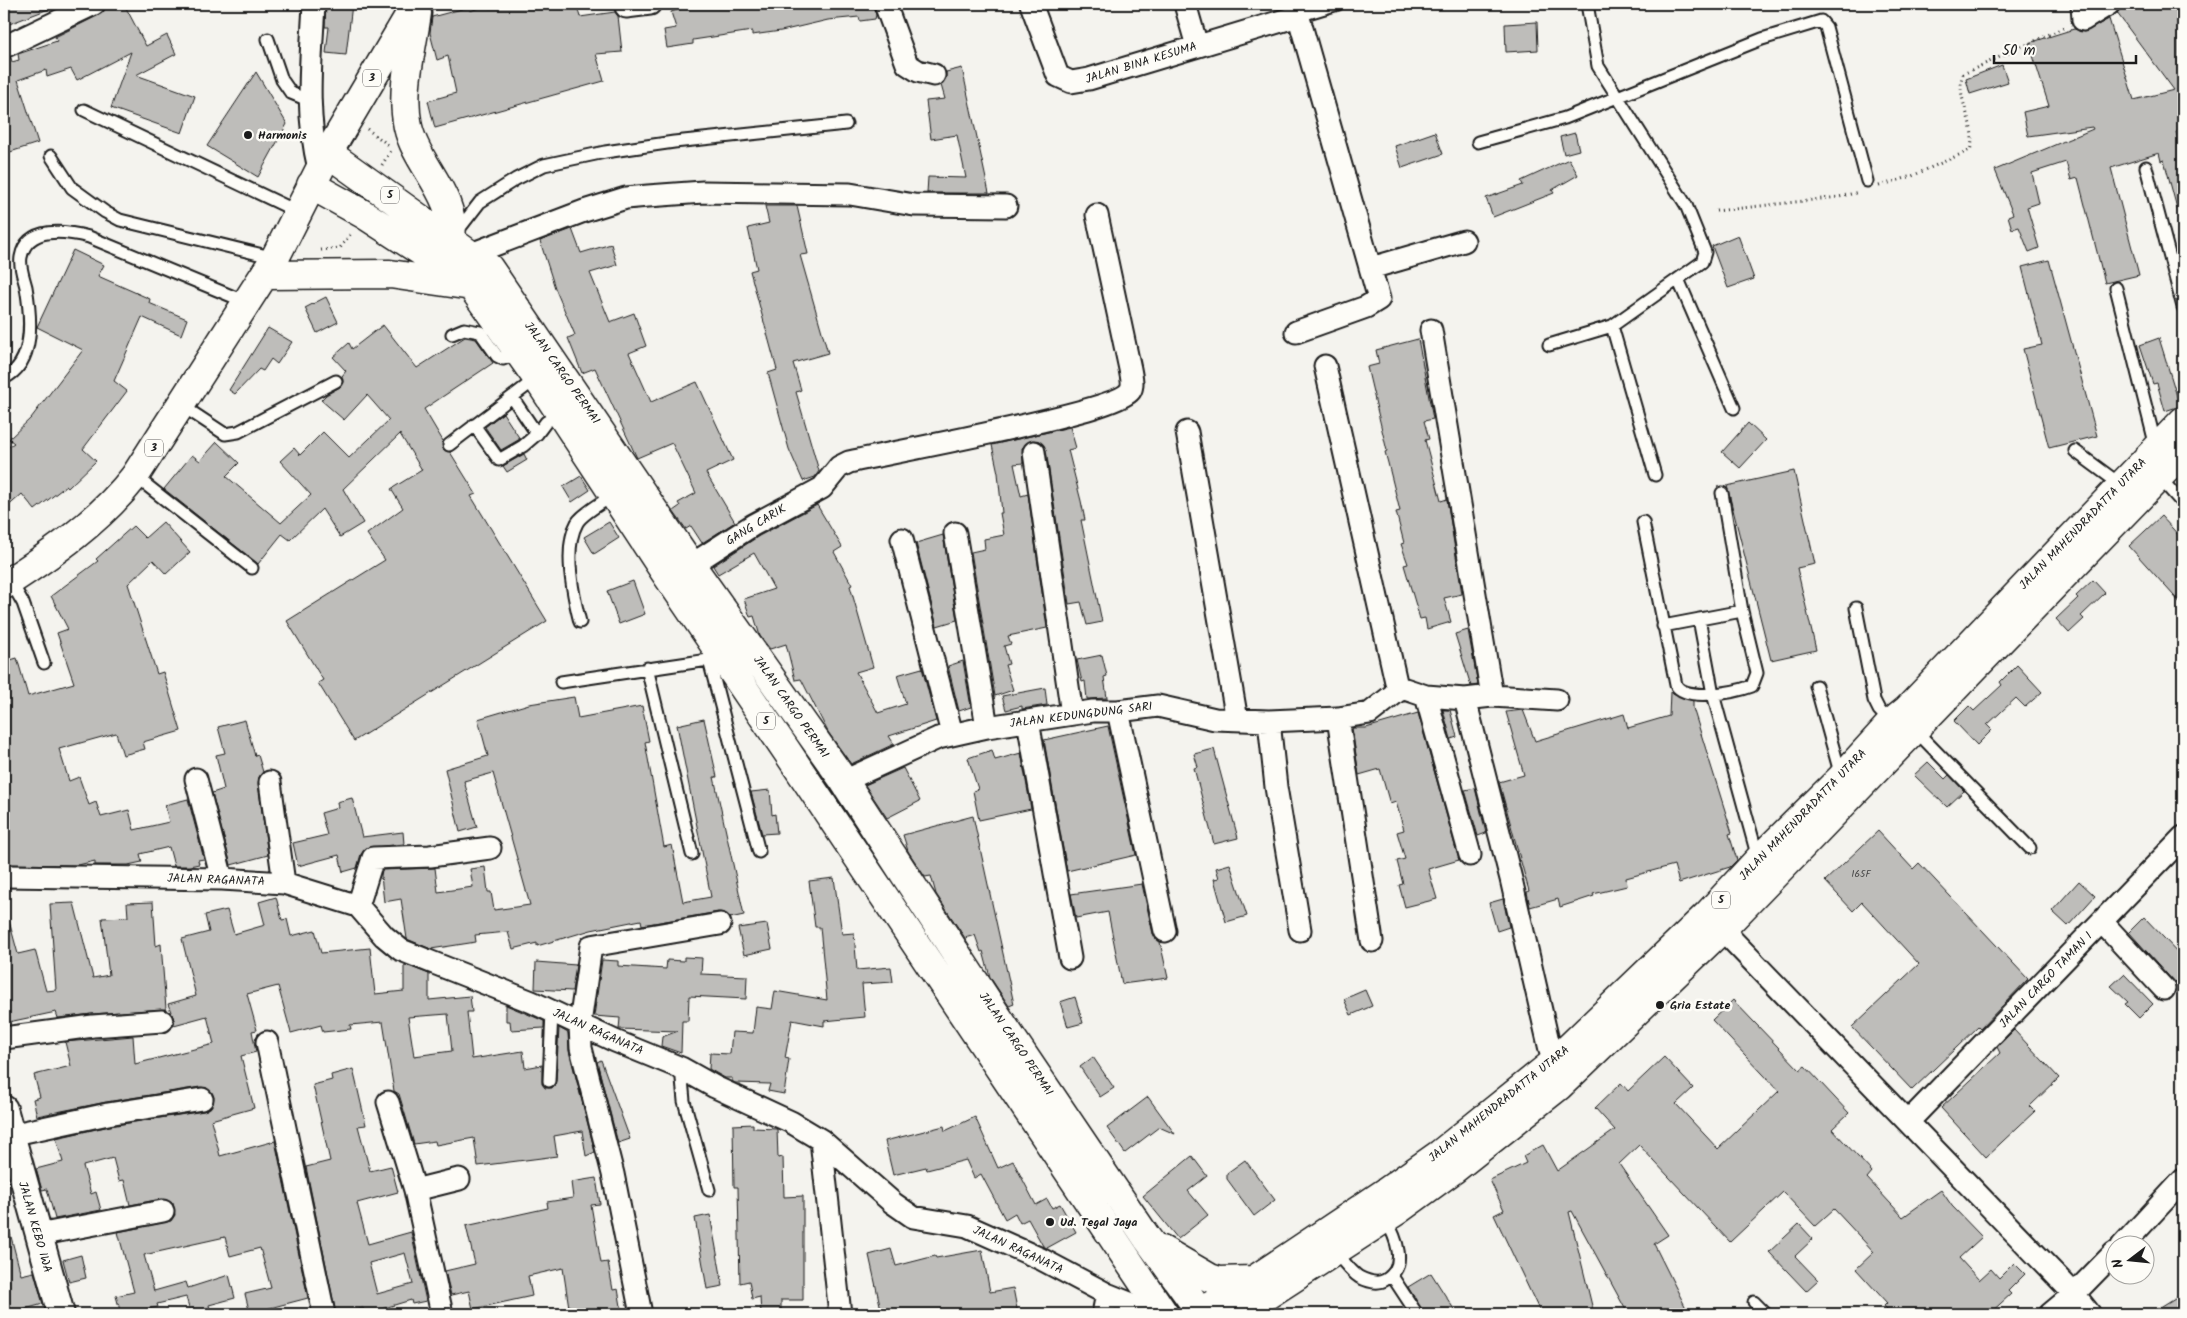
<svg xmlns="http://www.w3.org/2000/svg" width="2187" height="1318" font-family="Kalam,sans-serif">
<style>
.building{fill:#bebdba;stroke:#1c1c1c;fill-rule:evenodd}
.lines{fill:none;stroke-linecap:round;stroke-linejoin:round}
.service-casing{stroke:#1c1c1c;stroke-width:15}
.minor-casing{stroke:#1c1c1c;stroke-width:25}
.tertiary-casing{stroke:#1c1c1c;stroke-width:30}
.trunk-casing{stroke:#1c1c1c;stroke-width:31}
.path{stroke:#1c1c1c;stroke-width:3;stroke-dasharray:1 4;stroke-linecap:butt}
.service{stroke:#fdfcf7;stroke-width:11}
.minor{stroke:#fdfcf7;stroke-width:21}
.tertiary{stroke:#fdfcf7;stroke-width:26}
.trunk{stroke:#fdfcf7;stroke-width:28}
.poi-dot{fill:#1c1c1c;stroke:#fdfcf7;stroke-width:2}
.labels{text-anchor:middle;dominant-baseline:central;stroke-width:5;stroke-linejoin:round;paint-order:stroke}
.number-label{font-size:10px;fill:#444}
.shield{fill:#fdfcf7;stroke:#605f5e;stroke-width:1}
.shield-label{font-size:11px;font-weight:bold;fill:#1c1c1c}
.street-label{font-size:12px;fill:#1c1c1c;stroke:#fdfcf7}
.poi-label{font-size:12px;font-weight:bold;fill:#1c1c1c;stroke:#fdfcf7;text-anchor:start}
</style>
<rect width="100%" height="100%" fill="#f4f3ee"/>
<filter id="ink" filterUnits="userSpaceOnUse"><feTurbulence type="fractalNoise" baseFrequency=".02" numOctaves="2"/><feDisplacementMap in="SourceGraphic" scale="10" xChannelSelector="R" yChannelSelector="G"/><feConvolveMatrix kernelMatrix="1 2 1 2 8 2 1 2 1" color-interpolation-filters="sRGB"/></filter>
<g filter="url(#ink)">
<path class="building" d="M4,4H59V5L4,26Z
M111,4H124L146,46L167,35L176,54L136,75L195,96L182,133L111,108L131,52L77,80L71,69L47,77L46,70L18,80L38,143L4,154V110L9,109L4,93V59L11,58L12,62L19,60L18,54L57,41L55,37L99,15Z
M326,4H352L346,55L326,53L329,27H325Z
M505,4H576L580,17L615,12L618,16L622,52L596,54L604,81L435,128L428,101L456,93L448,56L437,60L430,33L432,17L469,7L470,11L488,5L490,8Z
M696,4H873L876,15L875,19L860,21L859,17L828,20L781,31L752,35V31L693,40V44L667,48L664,30L676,28L671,12Z
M2121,4H2183V130L2176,132L2183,162V211L2178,212L2164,160L2161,161L2159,153L2111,168L2139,275L2105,283L2078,178L2071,180L2066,162L2032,173L2039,203L2027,207L2039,248L2029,252L2019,227L2012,229L2008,216L2013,214L1995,170L2093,129L2092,127L2028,136L2023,112L2049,106L2029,43L2074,29L2084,32L2109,19L2134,100L2174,90L2117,13Z
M1537,22L1538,50L1506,52L1505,24Z
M2002,65L2008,82L1970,94L1966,79Z
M962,68L989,193H927L928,177L966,178L957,135L931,139L926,101L945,99L941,85L946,78V72Z
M256,72L287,124L258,177L207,146Z
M1435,132L1443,154L1402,168L1395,146Z
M1575,133L1579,150L1564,154L1560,137Z
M1569,159L1578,175L1552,190L1554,193L1493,217L1486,198L1523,185L1521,181Z
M765,206H797L808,254L800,255L828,353L793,363L801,390L796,392L819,471L815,477L803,481L789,449L768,373L777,370L750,271L757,269L748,228L769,223Z
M572,229L581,253L611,244L617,265L590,273L610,322L634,313L646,346L629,353L651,402L697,382L733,460L706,473L735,522L702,543L691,526L686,529L673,511L680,506L678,503L696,493L672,443L637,458L595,368L582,373L568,338L575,335L555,288L540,241Z
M1738,235L1754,279L1728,288L1712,246Z
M73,250L104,265L98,276L150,299L149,303L187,319L181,335L142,317L114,381L127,391L83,449L96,461L68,488L66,486L35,510L22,494L4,510V450L14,443L9,439L31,418L83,350L37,327Z
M2049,260L2097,436L2049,448L2023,349L2042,345L2022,267Z
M326,297L338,322L317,333L305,308Z
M383,325L417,368L465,337L476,339L493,363L424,409L443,441V449L450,452L476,494L471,496L547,621L354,741L318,683L323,680L287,621L385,560L367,534L403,508L391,489L422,470L400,434L343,489L363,523L340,537L322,509L290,540L282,534L258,564L164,489L192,455L200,461L217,442L239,463L226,476L281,523L311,495L280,461L294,448L300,455L323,432L349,458L389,420L367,395L344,420L321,400L326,395L340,387L343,382L342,376L346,371L333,357L349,343L352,349Z
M268,328L292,342L277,364L271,359L263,371L259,369L235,394L229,390Z
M2159,338L2180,406L2165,411L2157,383L2153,384L2140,345Z
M1418,339L1433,419L1424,421L1429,439L1425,440L1441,501L1447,499L1462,594L1444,598L1451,622L1427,629L1425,618L1420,619L1404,565L1408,564L1401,544L1404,543L1396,512L1400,511L1388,463L1385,452L1387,451L1367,367L1379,364L1376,350Z
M503,413L520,439L501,450L485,427Z
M1748,423L1766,440L1740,468L1722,452Z
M1070,427L1076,448L1068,450L1081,501L1085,520H1081L1102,622L1087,625L1081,602L1069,604L1046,450L1039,441L1032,440L1022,448L1023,463L1014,464L1021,496L1028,494L1047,628L1008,636L1011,644L1004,646L1009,664L1005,665L1013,690L995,696L971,552L985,549L984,539L1004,535L1000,513H1002L998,473L992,445Z
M524,454L527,460L507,472L503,466Z
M1794,471L1815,564L1797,568L1816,650L1771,660L1727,486Z
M581,476L590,490L572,502L563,487Z
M817,505L842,547L834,552L852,585L850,586L873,667L856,672L878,713L906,704L897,675L922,668L936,721L889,736L894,744L851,764L828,732L801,679L795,680L786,644L770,649L760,636L754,616L750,617L744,599L774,589L754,553L718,574L713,566L759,536Z
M2161,516L2183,540V606L2129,546Z
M163,522L190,552L166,574L153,560L128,584L157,674L163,672L181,731L143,742L145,749L123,755L116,733L59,749L69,781L79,777L89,805L96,802L101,817L129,810L134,830L169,822L165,805L188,799L204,859L198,860L199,864L189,866H174L169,847L140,854L142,862L128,865H95V861L78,865L4,864V662L17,658L28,696L74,683L57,633L68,629L51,596L98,561L96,559L133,526L145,538Z
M609,522L619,538L594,554L584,537Z
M943,535L957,620L937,626L916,543Z
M2093,580L2105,593L2081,616L2084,619L2069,633L2056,619L2078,598L2076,596Z
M633,581L645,614L619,624L607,591Z
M1468,630L1478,685L1471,686L1455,634Z
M1102,655L1107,676L1104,677L1107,698L1087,699L1085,681L1082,682L1077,660Z
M963,661L971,707L959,711L948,666Z
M2017,665L2042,692L2025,707L2016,698L1987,725L1992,730L1977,745L1954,721L1969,706L1974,711L2002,685L2000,682Z
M1045,688L1047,705L1022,709V706L1006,710L1002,696Z
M1670,692L1693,701V708L1732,833L1729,834L1737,860L1730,867L1679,883L1674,865L1626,878L1627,886L1593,894L1594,896L1560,907L1558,899L1530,907L1527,892L1529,891L1499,782L1524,775L1506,712L1523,710L1535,741L1624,714L1628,728L1669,716Z
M574,697L578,718L642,706L649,741L645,742L664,847L672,845L683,902L711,897L677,725L704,719L717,777H714L744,915L730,918L725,913L718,912L642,925L641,920L591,930L537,946V943L513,949L508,932L475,935L476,942L431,949L407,939L401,899L384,902L381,876L382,870L435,868L438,892L473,887L470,869L485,867L488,892H491L494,910L530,905L493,773L464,781L477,827L460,832L445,769L488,756L478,719L529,704Z
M1443,710H1450L1457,737L1451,739Z
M1418,713L1459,860L1428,869L1437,899L1405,907L1399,885L1403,884L1397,861L1405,859L1397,832L1404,830L1396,802L1390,804L1380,769L1359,775L1352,728H1366Z
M245,720L255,756L258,755L263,772L259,777L258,784L268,855L231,865L212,793L224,789L216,755L225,753L218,727Z
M1108,726L1136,855L1067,871L1044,740Z
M1214,749L1238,838L1214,844L1194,768L1198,767L1194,754Z
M992,750L995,760L1021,753L1031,809L979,820L973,791L978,789L968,758Z
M1928,762L1945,779L1949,775L1964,791L1947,807L1914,775Z
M903,768L920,801L887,818L865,785Z
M1475,788L1486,833L1478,836L1465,790Z
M770,790L772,815L775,814L777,833L762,834L751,792Z
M352,798L362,837L403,832L404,844L366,848L361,854L357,868L343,872L339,855L298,866L293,843L327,835L321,813L338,808L337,802Z
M973,816L1014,1004L1009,1006L990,977L983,951L981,952L975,935L965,938L936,894L931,876L925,877L908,851L903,835Z
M1878,831L1913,869L1919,863L2028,979L1980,1029L1978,1027L1912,1090L1852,1027L1919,964L1862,902L1853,911L1825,881Z
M1230,864L1247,916L1226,922L1214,879L1219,878L1216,868Z
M834,878L842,934L854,933L857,970L891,967L893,982L862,984L865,1017L824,1021V1026L792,1020L785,1058L789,1059L784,1094L768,1091L770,1084L735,1083L732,1081V1078H725L709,1069L710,1053L730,1054L732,1032L753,1033L756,1007L772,1009L775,991L827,1000L820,927H815L809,881Z
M2079,881L2095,896L2068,926L2052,911Z
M1142,884L1153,934L1160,942L1168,978L1122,984L1108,912L1076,918L1071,894Z
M276,897L282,920L287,919L291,936L315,930L321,953L370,948L375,994L404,991V966L406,965L429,974V1000L470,996L472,1012H467L472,1059L523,1051L525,1068L542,1065V1084L545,1088H552L556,1081L559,1028L568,1033L569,1051L595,1152L586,1156L582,1131L554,1136L557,1156L478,1166L474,1138L436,1145L435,1141L414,1144L399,1094L394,1091L383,1022L350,1025L351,1029L323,1032L321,1025L291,1033L278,986L247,994L257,1030L252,1031L256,1052L241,1056L254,1108L211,1120L220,1156L275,1141L308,1298L266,1309L267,1314H250L245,1294L271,1288L260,1248L230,1256L225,1237L144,1255L154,1291L186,1282L188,1288L229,1275L235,1298L209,1305L210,1310L193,1314H191L186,1297L157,1304L158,1307L121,1314L116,1296L134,1292L118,1232L171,1221L175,1215L173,1203L161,1199L130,1205L124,1180L119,1181L113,1158L83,1166L91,1194L96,1192L101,1210L55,1219L47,1189L42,1190L36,1169L63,1162L56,1138L110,1126L204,1111L213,1104L214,1097L207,1088L200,1087L106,1102L37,1116L33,1099L40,1097L34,1075L71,1066L65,1042L133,1036L135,1064L214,1044L207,1016L174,1025V1020L168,1004L196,996L182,939L209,932L205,915L227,910L234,934L265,925L259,902ZM448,1014L452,1051L414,1056L408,1017Z
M1503,899L1509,927L1497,931L1489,903Z
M153,902L156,946L161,944L166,1009L92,1014L58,1018L56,1012L4,1023V922L9,921L18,954L35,950L46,991L56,990L50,904L74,903L93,978L109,975L102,918L128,917L127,903Z
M2144,917L2183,958V974L2175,983L2129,932Z
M767,924L772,949L744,955L738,928Z
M684,957L702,958L701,974L747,976L746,999L689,996L688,1021H682L681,1053L661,1046L662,1037L678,1031L619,1029L620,1018L594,1016L602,960L618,961V966L666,969L667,960L684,961Z
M536,962L576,965L572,991L535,989Z
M2124,974L2153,1004L2139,1018L2125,1004L2128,1002L2111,986Z
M1365,990L1372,1006L1351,1015L1344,999Z
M1075,997L1083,1023L1068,1027L1060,1002Z
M1733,1000L1800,1070L1805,1066L1849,1113L1832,1129L1872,1172L1867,1178L1903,1217L1941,1190L1952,1206L1982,1237L1959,1258L1979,1280L1991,1269L1999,1278L2014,1263L2025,1274L2008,1291L2011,1294L1989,1314H1892L1884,1306L1887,1303L1856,1269L1874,1252L1834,1209L1815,1226L1783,1192L1730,1242L1639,1145L1619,1164L1668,1235L1654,1244L1689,1314H1628L1572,1211L1569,1212L1594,1314H1541L1494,1215L1504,1210L1490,1180L1526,1163L1523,1156L1543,1145L1557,1171L1615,1130L1595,1108L1621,1083L1628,1091L1664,1057L1693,1088L1676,1104L1718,1149L1779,1091L1712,1020Z
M506,1005L544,1021V1028L511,1030L510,1021H506Z
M2014,1030L2059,1078L2030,1106L2035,1111L1986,1157L1941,1108L2000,1053L1997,1047Z
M1093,1057L1114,1088L1100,1097L1080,1067Z
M601,1060L630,1139L618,1143L597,1062Z
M353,1069L366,1125L358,1126L370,1171L391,1166L398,1192L357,1203L368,1244L411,1232L426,1301L412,1304L411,1300L381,1309L382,1314H365L363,1308L336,1314L306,1167L330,1161L313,1085L332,1080L331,1075ZM405,1253L413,1284L377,1294L369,1263Z
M1148,1097L1175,1134L1159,1127L1125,1153L1107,1128Z
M975,1117L998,1168L1013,1161L1036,1205L1047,1199L1052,1208L1060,1204L1076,1232L1047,1248L1043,1246L1028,1219L1020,1223L1015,1213L1005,1219L981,1174L974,1178L966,1160L927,1170L926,1167L893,1175L885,1141L944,1126L945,1131Z
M753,1124V1128L777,1129L778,1158L783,1157L784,1197L803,1196V1300H781V1314H761L760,1297L752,1299L749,1281L740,1283L738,1187H734L733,1125Z
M1192,1156L1207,1176L1188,1191L1208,1215L1178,1239L1143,1196Z
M1245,1160L1275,1200L1254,1216L1227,1179V1173Z
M596,1178L600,1204L591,1205L601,1263L608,1262L613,1290L618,1289L622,1312L570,1314L563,1268L528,1276L532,1296L473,1309L469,1291L451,1295L445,1271L475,1264L466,1226L548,1208L547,1202L573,1198L571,1182Z
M710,1215L723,1286L707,1289L695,1218Z
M1799,1224L1813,1239L1795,1256L1818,1280L1806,1291L1769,1252Z
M4,1229H9L21,1275L34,1272L43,1304L7,1314L4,1304Z
M891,1249L896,1266L935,1256L936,1258L982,1250L990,1292L1013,1288L1018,1314H882L869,1255Z
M81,1255L86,1278L69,1282L63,1260Z
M1431,1273L1457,1314H1424L1408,1287Z
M2183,1293V1314H2149Z"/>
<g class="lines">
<defs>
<path id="service" d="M1298,16L1338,4
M268,39L282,80L291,93L308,100
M84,110L296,211
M1478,142L1565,118L1762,39L1821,21L1826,27L1867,181
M51,156L72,188L105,212L120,220L275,258
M2146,167L2183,307
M456,233L480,202L516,179L544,165L605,152L674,142L846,124
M1678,279L1734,408
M2116,288L2153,435L2159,445
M1612,326L1655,475
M452,334L464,329L480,332L497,356L503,359L519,353
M1549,345L1612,326L1702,262L1705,252L1686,205L1598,66L1587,4
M4,378C36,363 31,316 26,287C24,278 19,267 21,257C27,225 66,231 89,237L246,302
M512,397L537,434L546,422L560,414
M181,405L225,434L238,432L336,381
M474,425L499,460L523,446L537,434
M449,445L537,378
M2075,451L2121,485
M135,476L252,568
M2159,477L2183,504
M1643,522L1676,685C1686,702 1736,692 1752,686L1757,673L1742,611L1722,493
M10,580L23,603L44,663
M1856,608L1874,700L1879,710L1891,723
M1699,619L1713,694L1758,858
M580,622C573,595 563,548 577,523C582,514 604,501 614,495
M1663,626L1742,611
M709,660L759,852
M647,668L692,854
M561,682L715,659
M1816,686L1841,776
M1915,730L2030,848
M681,1068L684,1101L709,1190
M549,1081L552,1011
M1335,1252C1342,1259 1350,1271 1359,1277C1367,1281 1377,1285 1385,1280C1409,1267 1396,1237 1385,1218
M1392,1276L1417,1314
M1754,1302L1766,1314"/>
<path id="minor" d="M314,4C311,63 305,111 319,169
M885,4L907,64L918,71L934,75
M1031,4L1058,76L1071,82L1089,79L1298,16
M1185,4L1197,46
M1295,4L1379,299L1366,307L1296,332
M2082,4L2083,20L2109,4
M626,7L650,4
M4,47L94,4
M471,254L584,211L626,198L648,196L703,192L850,194L914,205L1006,206
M1371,268L1464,241
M1431,330L1492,696
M1325,366L1398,691
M1187,432L1237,720
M1034,452L1072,714
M955,533L987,727
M902,539L952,734
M691,565L753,525L822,488L839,467L849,462C888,453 1115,412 1130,391C1134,385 1131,375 1130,369L1097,215
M1426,696L1470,855
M1465,699L1511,879L1553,1063
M1118,711L1165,931
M1338,718L1372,941
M1028,721L1070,958
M1269,721L1276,787L1300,930
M196,779L222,879
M844,781L938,738L987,727L1093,711H1118L1158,706L1215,719L1269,721L1338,718L1370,713L1398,691L1405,689L1426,696L1465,699L1492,696L1557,700
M270,782L284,883
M4,876L222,879L284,883L358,906L384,936L401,950L532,1002L615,1041L681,1068L715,1087L791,1122L821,1140L893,1203L913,1217L967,1226L1041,1259L1107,1294L1157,1314
M358,906L373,858L430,856L490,848
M1712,919L2074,1294L2090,1314
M2102,922L2164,989
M4,1038L93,1026L162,1021
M267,1042L324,1314
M388,1102L415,1190L442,1314
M1908,1122L2183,837
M10,1135L108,1114L202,1099
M821,1140L840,1314
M415,1190L459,1179
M38,1235L163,1211
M2122,1246L2183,1180
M641,1314L613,1174L581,1048L580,1024L591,946L720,924
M1103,1314L1107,1294
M2050,1314L2074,1294L2114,1253"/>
<path id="tertiary" d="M4,1109L61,1314"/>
<path id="trunk" d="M417,13C412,50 400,89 408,127C417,166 457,196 451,239
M328,153L489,268L691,565L844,781L995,1013L1147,1238L1202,1314
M311,185L365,215L442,265L472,287L537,378L664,571L786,750L1164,1314
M264,275L390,274L465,285
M4,585C52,554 100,521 135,476L275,258L328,153L416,4
M1162,1250L1210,1278L1219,1281L1253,1280
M1197,1314L1254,1280L1386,1192L1440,1154L1553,1063L1708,914L1759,859L1841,778L1891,723L1908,709L2183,421
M1238,1314L1398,1210L1453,1170L1559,1086L1722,929L2183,452"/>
</defs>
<use href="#service" class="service-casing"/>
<use href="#minor" class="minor-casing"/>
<use href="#tertiary" class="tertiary-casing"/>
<use href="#trunk" class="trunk-casing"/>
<path class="path" d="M367,129L390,146
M382,165L392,149
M1879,186L1912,176L1970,150C1979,126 1954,99 1963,74L2065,27
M1716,211L1839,197L1859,192
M321,250L340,248L352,232"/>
<use href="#service" class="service"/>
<use href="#minor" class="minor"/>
<use href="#tertiary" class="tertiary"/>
<use href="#trunk" class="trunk"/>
</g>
</g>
<g class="poi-dot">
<circle cx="248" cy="135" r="5"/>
<circle cx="1660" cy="1005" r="5"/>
<circle cx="1050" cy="1222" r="5"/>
</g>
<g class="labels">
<g class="number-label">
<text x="1861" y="874">165F</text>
</g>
<g class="shield">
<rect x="363" y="69.5" width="18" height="17" rx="4"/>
<rect x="381" y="186.5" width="18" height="17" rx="4"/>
<rect x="145" y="439.5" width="18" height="17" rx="4"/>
<rect x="757" y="712.5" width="18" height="17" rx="4"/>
<rect x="1712" y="891.5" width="18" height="17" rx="4"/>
</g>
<g class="shield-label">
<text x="372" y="78">3</text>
<text x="390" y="195">5</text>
<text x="154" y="448">3</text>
<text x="766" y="721">5</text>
<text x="1721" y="900">5</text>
</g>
<g class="street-label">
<text transform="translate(1141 63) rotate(-17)">JALAN BINA KESUMA</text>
<text transform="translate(562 373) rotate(55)">JALAN CARGO PERMAI</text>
<text transform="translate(2083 524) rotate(-46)">JALAN MAHENDRADATTA UTARA</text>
<text transform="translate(756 525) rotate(-31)">GANG CARIK</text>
<text transform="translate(791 707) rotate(55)">JALAN CARGO PERMAI</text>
<text transform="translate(1081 715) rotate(-7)">JALAN KEDUNGDUNG SARI</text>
<text transform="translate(1803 815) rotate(-46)">JALAN MAHENDRADATTA UTARA</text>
<text transform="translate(216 880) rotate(2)">JALAN RAGANATA</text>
<text transform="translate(2046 980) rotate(-46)">JALAN CARGO TAMAN I</text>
<text transform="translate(598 1032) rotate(24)">JALAN RAGANATA</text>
<text transform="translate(1016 1044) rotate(56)">JALAN CARGO PERMAI</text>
<text transform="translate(1499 1104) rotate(-39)">JALAN MAHENDRADATTA UTARA</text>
<text transform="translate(35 1227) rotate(74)">JALAN KEBO IWA</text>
<text transform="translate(1018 1250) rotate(25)">JALAN RAGANATA</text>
</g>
<g class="poi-label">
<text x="258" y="135">Harmonis</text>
<text x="1670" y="1005">Gria Estate</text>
<text x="1060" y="1222">Ud. Tegal Jaya</text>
</g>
</g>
<rect width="2187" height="1318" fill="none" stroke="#fdfcf7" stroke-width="20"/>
<rect x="10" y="10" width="2167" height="1298" fill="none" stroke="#1c1c1c" stroke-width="2" filter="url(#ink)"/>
<g transform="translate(2130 1260) rotate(254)"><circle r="24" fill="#fdfcf7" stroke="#a3a29f"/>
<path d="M0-4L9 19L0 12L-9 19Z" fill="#1c1c1c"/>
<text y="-8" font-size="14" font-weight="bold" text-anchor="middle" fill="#1c1c1c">N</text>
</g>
<path d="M1994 55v8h142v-8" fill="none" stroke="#1c1c1c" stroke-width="2.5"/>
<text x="2002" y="55" font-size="15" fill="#1c1c1c" stroke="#fdfcf7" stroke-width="4" paint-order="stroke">50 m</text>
</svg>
